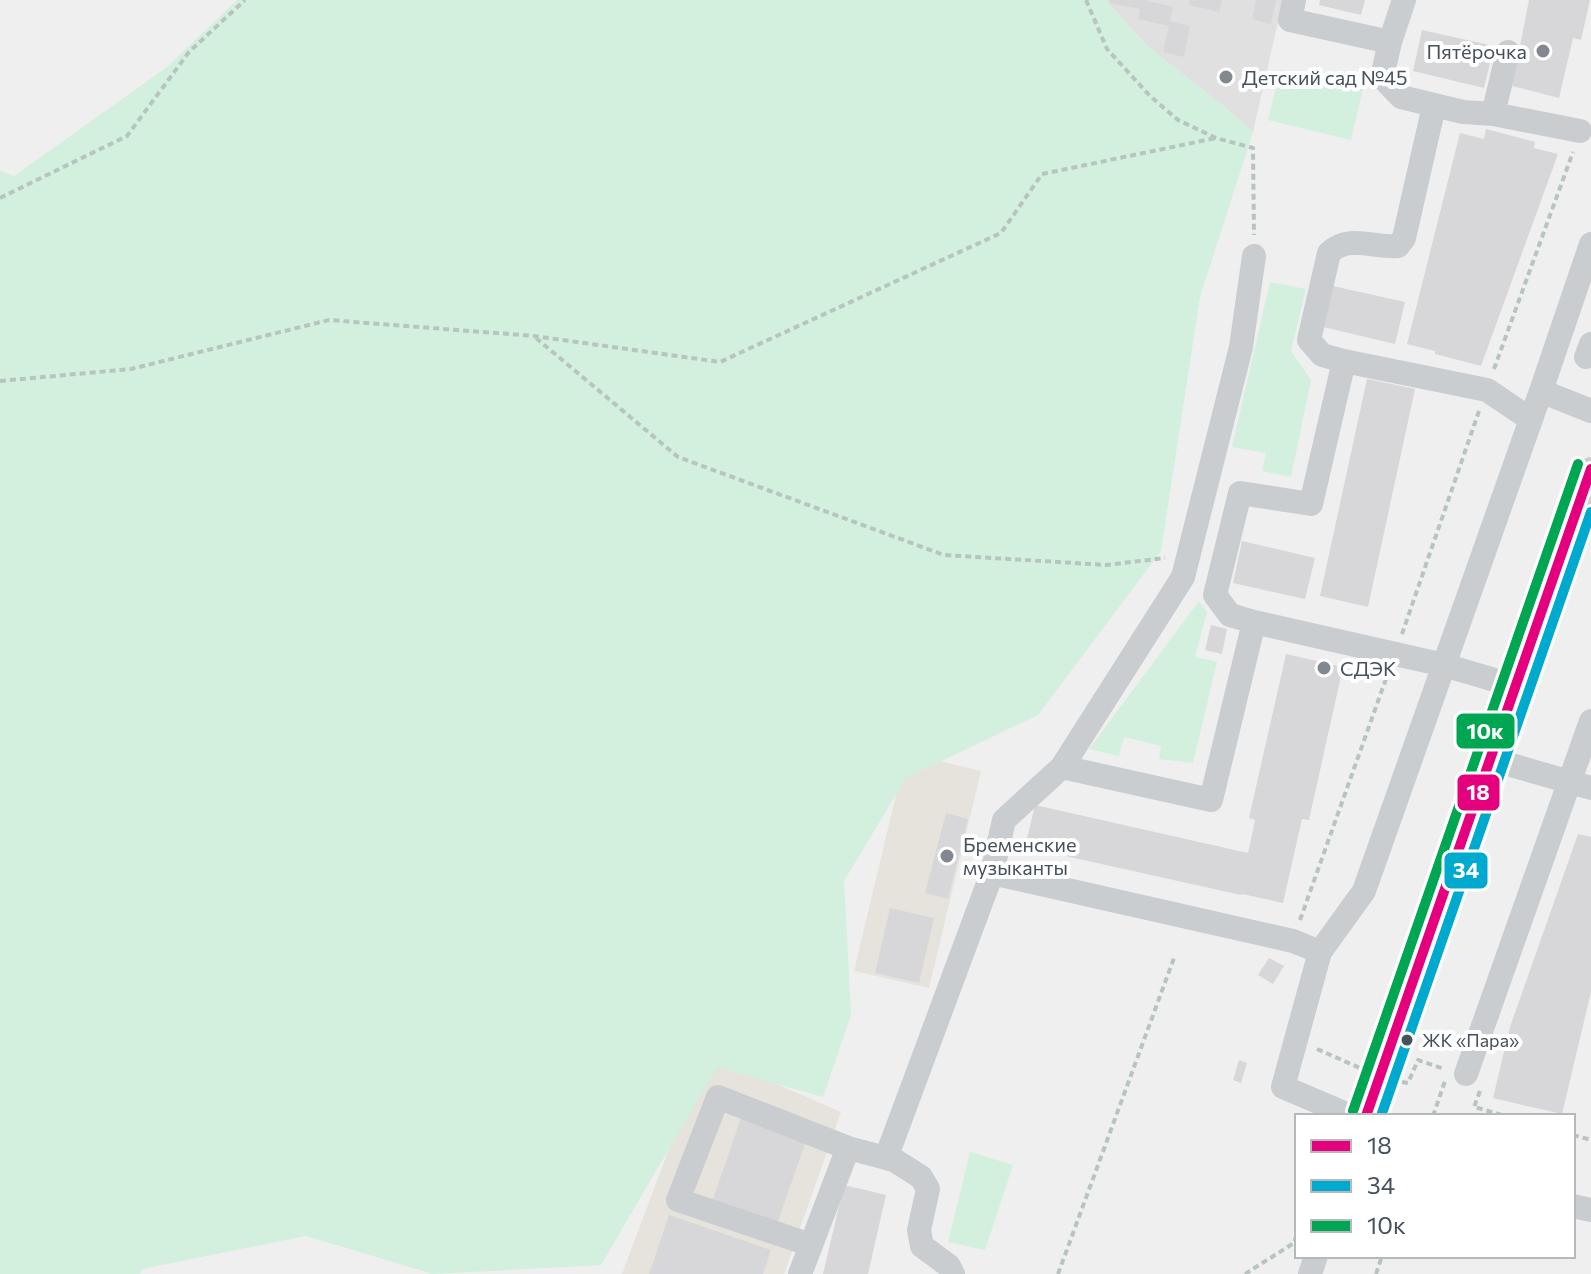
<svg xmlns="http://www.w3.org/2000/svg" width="1591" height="1274" font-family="Commissioner,sans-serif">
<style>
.commercial{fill:#e5e3dc}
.education{fill:#e1e0e1}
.green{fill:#d2f0dd}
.building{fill:#d7d7d9}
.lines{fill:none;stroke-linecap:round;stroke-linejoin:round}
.path{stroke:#b7c4c0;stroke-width:4;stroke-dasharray:6 4;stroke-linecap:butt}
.minor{stroke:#cacdd0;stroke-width:24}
.bus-1-casing{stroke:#fff;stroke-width:16}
.bus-2-casing{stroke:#fff;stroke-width:16}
.bus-3-casing{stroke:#fff;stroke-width:16}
.bus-1{stroke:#e5007d;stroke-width:10}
.bus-2{stroke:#00a9ce;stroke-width:10}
.bus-3{stroke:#00a651;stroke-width:10}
.poi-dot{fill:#81888f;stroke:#fff;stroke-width:3}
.bus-dot{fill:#45515c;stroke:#fff;stroke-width:3}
.labels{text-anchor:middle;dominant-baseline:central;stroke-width:8;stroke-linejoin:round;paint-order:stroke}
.bus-label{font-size:18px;fill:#45515c;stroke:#fff;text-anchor:start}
.poi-label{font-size:20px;fill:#45515c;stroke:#fff;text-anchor:start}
.line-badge{stroke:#fff;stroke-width:3}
.badge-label{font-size:22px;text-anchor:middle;font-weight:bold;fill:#fff}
</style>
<rect width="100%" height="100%" fill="#f0efef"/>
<path class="commercial" d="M906,753L981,771L929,988L854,971Z
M705,1053L841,1112L784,1274H622Z"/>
<path class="education" d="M1107,0H1283L1253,132L1227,109L1147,46L1110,5Z"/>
<path class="green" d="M237,0H1107L1110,5L1147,46L1227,109L1253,132L1200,297L1161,551L1038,715L906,778L844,881L851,1015L823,1097L717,1067L601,1265L433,1274L306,1236L142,1269L140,1274H0V170L14,176L167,67Z
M1280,70L1363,89L1351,140L1268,120Z
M1270,282L1306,289L1291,351L1311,380L1291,477L1262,471L1266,453L1232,447Z
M1199,601L1207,612L1195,657L1217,662L1193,763L1159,759L1161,746L1124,737L1119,756L1089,749Z
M970,1152L1013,1165L985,1250L948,1242Z"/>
<path class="building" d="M1110,0H1144L1173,7L1170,21L1190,26L1184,57L1163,52L1169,26L1138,19L1140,9L1109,3Z
M1190,0H1222L1219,12L1188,5Z
M1256,0H1276L1271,24L1252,19Z
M1320,0H1365L1361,15L1319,5Z
M1529,0H1590L1581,40L1573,38L1559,98L1512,86Z
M1422,30L1494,46L1484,88L1413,71Z
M1486,129L1535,142L1534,148L1558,154L1481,366L1435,354V351L1407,344L1460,133L1484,139Z
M1333,286L1405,302L1395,344L1323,327Z
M1367,379L1415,389L1368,607L1320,596Z
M1242,541L1315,558L1305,599L1233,583Z
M1211,625L1227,629L1222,654L1205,650Z
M1286,654L1343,667L1309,820L1302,819L1283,903L1242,894L1241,895L1025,847L1035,805L1248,853L1255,820L1249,818Z
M946,813L968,819L948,899L925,893Z
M1578,834L1591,837V992L1562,1114L1493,1098L1510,1027Z
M890,908L934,918L919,983L875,973Z
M1269,958L1284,966L1273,984L1258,975Z
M1239,1060L1247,1063L1241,1083L1233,1080Z
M741,1118L806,1141L777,1224L712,1202Z
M844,1185L886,1195L868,1274H823Z
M669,1215L771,1250L763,1274H649Z"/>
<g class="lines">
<path class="path" d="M1086,0L1107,49L1150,96L1178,120L1216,138L1253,148L1254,235
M0,198L127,136L189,52L245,0
M536,338L678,457L944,555L1106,565L1165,558
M1494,369L1573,152
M0,381L131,369L329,320L534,336L720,362L1001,233L1042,174L1216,138
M1402,634L1479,411
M1300,920L1387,676
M1317,1049L1360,1068
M1402,1082L1408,1083L1418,1060L1444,1069
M1480,1091L1474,1107L1506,1116
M1433,1116L1445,1081
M1573,1135L1591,1140
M1058,1274L1174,958
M1245,1274L1294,1243L1297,1233
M1376,1274L1382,1256"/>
<path class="minor" d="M1294,0L1290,20L1390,42
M1404,0L1390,42L1382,77L1401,97L1463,112L1493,114L1580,131
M1493,114L1508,52
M1586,357L1591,344
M1344,361L1487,390L1530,419
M1541,391L1591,411
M1254,622L1444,665L1515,686
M1490,759L1591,788
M1062,767L1183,577L1241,347L1254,256
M1320,952L1293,941L992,873L1004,820L1062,767L1211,800L1254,622L1230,615L1215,595L1240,493L1311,504L1344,361L1322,355L1309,340L1329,253C1348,234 1374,248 1398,246L1404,238L1434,106
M1466,1074L1591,721
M1351,1116L1283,1087L1320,952L1364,891L1541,391L1591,244
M1366,1116L1591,469
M886,1158L894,1160L921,1177L928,1189L919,1230L922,1246L949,1266L953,1274
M1573,1206L1591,1210
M811,1245L678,1200L718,1097L848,1148
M800,1274L848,1148L886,1158L992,873
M1310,1274L1316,1256"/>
<defs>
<path id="bus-1" d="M1366,1116L1591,469"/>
<path id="bus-2" d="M1381,1116L1591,512"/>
<path id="bus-3" d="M1353,1111L1578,464"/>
</defs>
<use href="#bus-1" class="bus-1-casing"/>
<use href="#bus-2" class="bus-2-casing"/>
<use href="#bus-3" class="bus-3-casing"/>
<use href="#bus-1" class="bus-1"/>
<use href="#bus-2" class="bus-2"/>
<use href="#bus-3" class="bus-3"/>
</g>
<g class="poi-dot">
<circle cx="1543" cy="51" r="8"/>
<circle cx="1226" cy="77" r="8"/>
<circle cx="1324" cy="668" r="8"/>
<circle cx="947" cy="856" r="8"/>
</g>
<circle class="bus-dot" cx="1407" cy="1040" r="7"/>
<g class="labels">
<g class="bus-label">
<text x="1422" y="1040">ЖК «Пара»</text>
</g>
<g class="poi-label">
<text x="1527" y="51" text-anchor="end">Пятёрочка</text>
<text x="1242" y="77">Детский сад №45</text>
<text x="1340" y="668">СДЭК</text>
<text x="963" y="844">Бременские<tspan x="963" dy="23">музыканты</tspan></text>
</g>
</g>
<g class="line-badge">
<rect x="1455" y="712" width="61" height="38" rx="8" fill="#00a651"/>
<rect x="1456" y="773" width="45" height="39" rx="8" fill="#e5007d"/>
<rect x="1443" y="851" width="46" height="39" rx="8" fill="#00a9ce"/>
</g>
<g class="badge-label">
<text x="1485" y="739">10к</text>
<text x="1478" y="800">18</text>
<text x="1466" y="878">34</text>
</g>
<rect x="1295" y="1114" width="280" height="144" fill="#ffffff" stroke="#b5b9be" stroke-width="2"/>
<rect x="1311" y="1140" width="40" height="12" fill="#e5007d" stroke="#b5b9be" stroke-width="2"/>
<text x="1367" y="1154" font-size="24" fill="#45515c">18</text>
<rect x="1311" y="1180" width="40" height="12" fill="#00a9ce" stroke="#b5b9be" stroke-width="2"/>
<text x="1367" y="1194" font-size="24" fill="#45515c">34</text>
<rect x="1311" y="1220" width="40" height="12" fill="#00a651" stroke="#b5b9be" stroke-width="2"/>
<text x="1367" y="1234" font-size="24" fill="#45515c">10к</text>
</svg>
